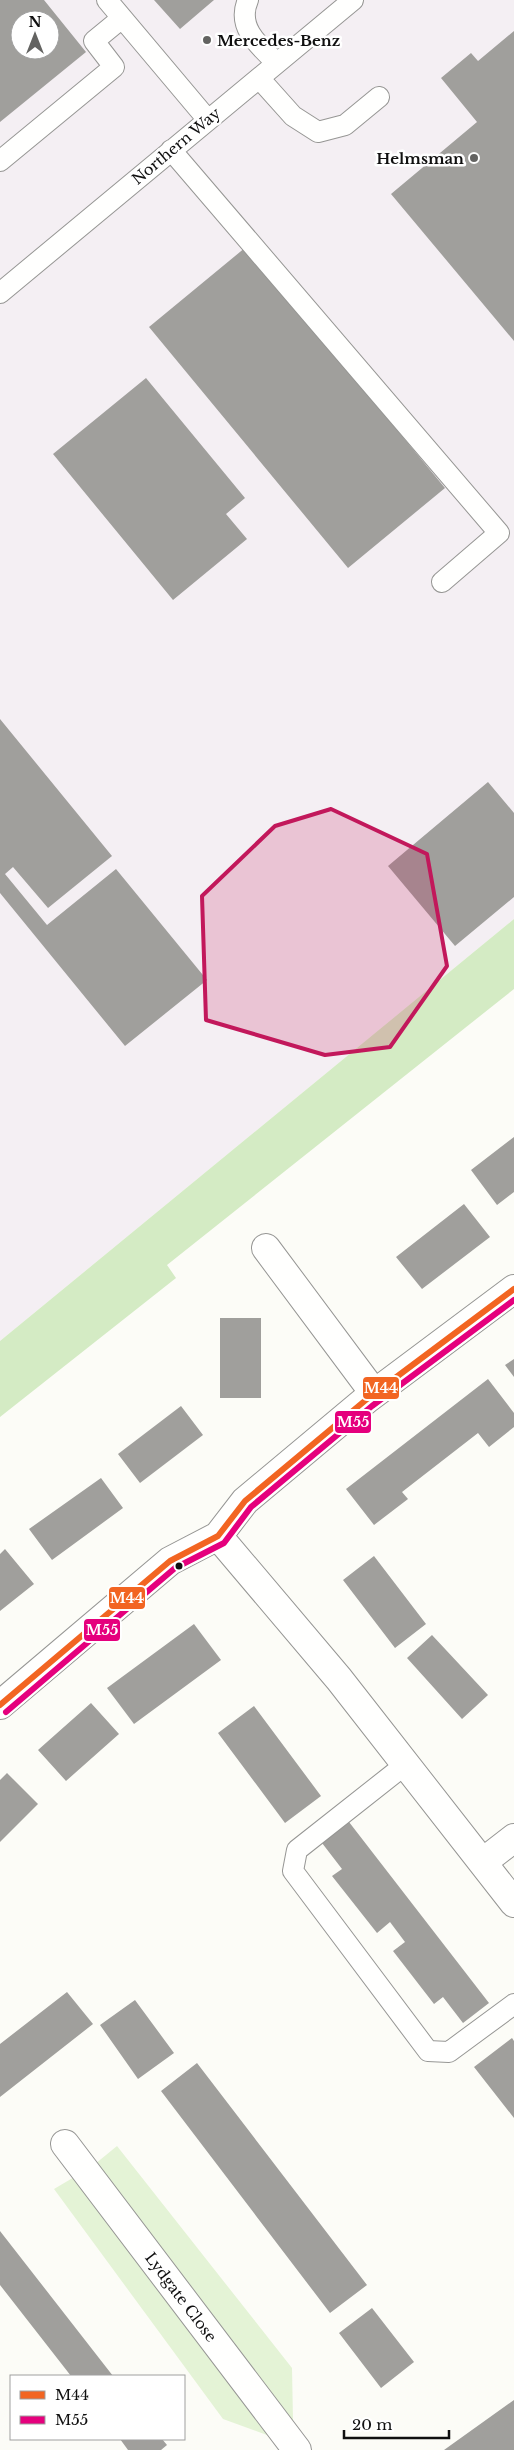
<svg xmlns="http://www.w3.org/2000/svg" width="514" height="2450" font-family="'Libre Baskerville',serif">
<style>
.industrial{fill:#f4eff3;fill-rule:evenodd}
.green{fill:#e4f3d6}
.forest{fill:#d4ebc4}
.building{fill:#a09f9c;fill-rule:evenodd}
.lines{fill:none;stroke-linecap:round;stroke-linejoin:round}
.lane-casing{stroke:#969694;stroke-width:22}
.street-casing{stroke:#969694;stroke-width:30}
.lane{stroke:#fffffe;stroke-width:20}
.street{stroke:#fffffe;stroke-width:28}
.bus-1-casing{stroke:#fff;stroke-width:10}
.bus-2-casing{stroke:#fff;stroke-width:10}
.bus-1{stroke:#f26522;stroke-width:6}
.bus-2{stroke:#e5007d;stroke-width:6}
.marked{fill:#c2185b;fill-opacity:0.2;stroke:#c2185b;stroke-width:4;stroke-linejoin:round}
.poi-dot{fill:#636361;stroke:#fff;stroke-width:2}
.bus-dot{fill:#101010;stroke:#fff;stroke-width:2}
.labels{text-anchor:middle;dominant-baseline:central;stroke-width:5;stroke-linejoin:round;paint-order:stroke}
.poi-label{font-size:15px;font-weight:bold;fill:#101010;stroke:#fff;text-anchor:start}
.street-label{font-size:15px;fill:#101010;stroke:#fff}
.line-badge{stroke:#fff;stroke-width:2}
.badge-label{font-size:14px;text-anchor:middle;font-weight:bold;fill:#fff}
</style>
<rect width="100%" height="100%" fill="#fcfcf7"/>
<path class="industrial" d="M0,0H514V919L0,1341ZM20,20H50V50H20Z"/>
<path class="green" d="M117,2146L292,2368L293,2421L95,2164Z
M76,2176L275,2438L223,2419L54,2189Z"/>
<path class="forest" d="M514,919V989L167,1265L176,1278L0,1417V1341Z"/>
<path class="building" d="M0,0H44L86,52L0,122ZM20,20H50V50H20Z
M154,0H214L180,29Z
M514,31V341L391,194L477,122L441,78L471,53L478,61Z
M246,247L445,488L348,568L149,327Z
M146,378L245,498L226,514L247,539L173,600L53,454Z
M0,719L112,856L48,908L13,867L5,874L47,925L116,869L207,980L125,1046L0,893Z
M488,782L514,813V897L455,946L388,866Z
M514,1137V1192L497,1205L471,1170Z
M464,1204L490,1237L422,1289L396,1257Z
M220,1318H261V1398H220Z
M514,1359V1377L505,1365Z
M488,1379L514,1413V1427L489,1447L478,1433L402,1492L408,1499L374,1525L346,1489Z
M181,1406L203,1435L140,1483L118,1454Z
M101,1478L123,1508L52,1560L29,1529Z
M5,1549L34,1584L0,1611V1554Z
M374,1556L426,1624L395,1648L343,1580Z
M194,1624L221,1660L134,1724L107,1688Z
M432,1635L488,1695L462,1719L407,1658Z
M91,1703L119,1734L66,1781L38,1750Z
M254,1706L321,1796L285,1823L218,1733Z
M7,1773L38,1804L0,1842V1780Z
M349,1822L489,2003L463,2023L443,1997L434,2004L393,1951L405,1942L390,1922L377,1933L332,1876L342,1869L322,1843Z
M67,1992L93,2024L0,2097V2044Z
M135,2000L174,2053L138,2079L100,2025Z
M512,2038L514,2041V2118L474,2067Z
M197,2063L367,2285L330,2313L161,2091Z
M0,2231L113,2376H71L0,2285Z
M372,2308L414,2362L381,2388L339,2333Z
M514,2400V2450H444Z
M120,2439H162L167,2445L161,2450H128Z"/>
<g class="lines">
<defs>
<path id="lane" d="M107,0L208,120
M248,0C236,27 259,46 277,63
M259,78L293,116L318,132L345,125L379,97
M171,150L499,533L442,582
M0,161L114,67L94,41L122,18
M0,293L353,0
M406,1764L297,1850L293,1871L428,2051L449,2052L514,2004"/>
<path id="street" d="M266,1248L374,1393
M218,1536L339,1679L514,1903
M0,1705L170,1561L218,1536L245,1501L367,1399L514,1289
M483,1862L514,1838
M65,2144L297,2450"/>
</defs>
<use href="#lane" class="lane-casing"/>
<use href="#street" class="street-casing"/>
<use href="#lane" class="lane"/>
<use href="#street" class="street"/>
<defs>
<path id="bus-1" d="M0,1705L170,1561L218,1536L245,1501L367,1399L514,1289"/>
<path id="bus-2" d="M6,1712L175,1568L224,1543L251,1507L372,1406L514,1300"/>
</defs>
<use href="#bus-1" class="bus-1-casing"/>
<use href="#bus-2" class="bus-2-casing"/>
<use href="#bus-1" class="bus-1"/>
<use href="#bus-2" class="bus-2"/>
</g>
<path class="marked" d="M331,809L427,854L447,966L390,1047L325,1055L206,1020L202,896L275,826Z"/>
<g class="poi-dot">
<circle cx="207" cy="40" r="5"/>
<circle cx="474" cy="158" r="5"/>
</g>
<circle class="bus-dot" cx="179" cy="1566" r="4.5"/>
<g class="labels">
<g class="poi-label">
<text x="217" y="40">Mercedes-Benz</text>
<text x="464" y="158" text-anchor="end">Helmsman</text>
</g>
<g class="street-label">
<text transform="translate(176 146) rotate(-40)">Northern Way</text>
<text transform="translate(181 2297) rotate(53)">Lydgate Close</text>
</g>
</g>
<g class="line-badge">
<rect x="362" y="1376" width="38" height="24" rx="5" fill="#f26522"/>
<rect x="334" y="1410" width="38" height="24" rx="5" fill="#e5007d"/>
<rect x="108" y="1586" width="38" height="24" rx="5" fill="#f26522"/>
<rect x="83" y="1618" width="38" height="24" rx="5" fill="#e5007d"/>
</g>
<g class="badge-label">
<text x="381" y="1393">M44</text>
<text x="353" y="1427">M55</text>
<text x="127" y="1603">M44</text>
<text x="102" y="1635">M55</text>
</g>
<rect x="10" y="2375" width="175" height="65" fill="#ffffff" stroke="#9f9f9f"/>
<rect x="20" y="2391" width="25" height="8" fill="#f26522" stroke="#9f9f9f"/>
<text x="55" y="2400" font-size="15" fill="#101010">M44</text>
<rect x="20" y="2416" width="25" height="8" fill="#e5007d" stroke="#9f9f9f"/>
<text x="55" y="2425" font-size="15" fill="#101010">M55</text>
<g transform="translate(35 35)"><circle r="24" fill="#ffffff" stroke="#9f9f9f"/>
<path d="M0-4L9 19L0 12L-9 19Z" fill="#636361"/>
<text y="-8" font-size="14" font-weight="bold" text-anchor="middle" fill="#101010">N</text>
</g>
<path d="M344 2430v8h105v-8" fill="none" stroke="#101010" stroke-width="2.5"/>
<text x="352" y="2430" font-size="15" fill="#101010" stroke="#ffffff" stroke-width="4" paint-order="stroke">20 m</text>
</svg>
